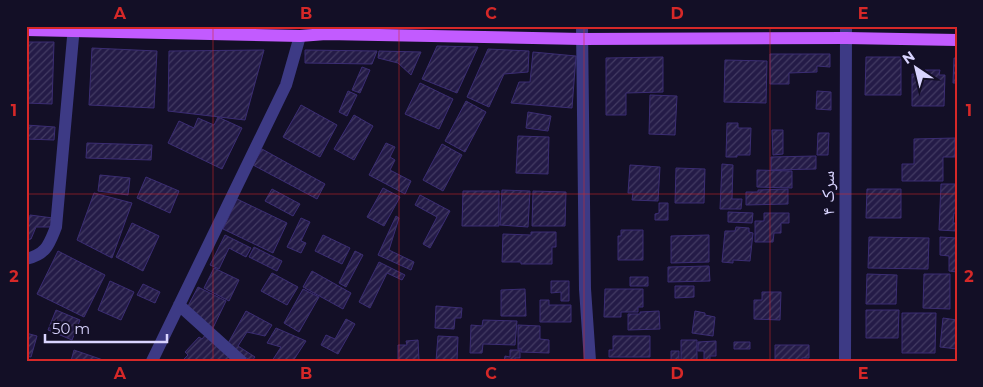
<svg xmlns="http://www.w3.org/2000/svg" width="983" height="387" font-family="Montserrat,'Noto Naskh Arabic',sans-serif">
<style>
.building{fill:url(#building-hatch);stroke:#3b2d73}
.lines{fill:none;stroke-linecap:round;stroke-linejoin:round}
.minor{stroke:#3d3a85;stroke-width:12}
.major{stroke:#c25bff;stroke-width:12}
.grid{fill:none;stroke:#d62828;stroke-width:1;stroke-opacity:0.55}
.labels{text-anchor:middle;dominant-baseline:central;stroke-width:4;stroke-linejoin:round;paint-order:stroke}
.street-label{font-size:18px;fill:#d9d4ff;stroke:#130f26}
.neatline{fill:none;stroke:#d62828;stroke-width:2}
.grid-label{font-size:16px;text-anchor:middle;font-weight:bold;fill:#d62828}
</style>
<defs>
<pattern id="building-hatch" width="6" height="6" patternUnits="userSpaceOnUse" patternTransform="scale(1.25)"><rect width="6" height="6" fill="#241b47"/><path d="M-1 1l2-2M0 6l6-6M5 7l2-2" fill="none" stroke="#433b63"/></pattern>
</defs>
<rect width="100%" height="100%" fill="#130f26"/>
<path class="building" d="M26,42H54L52,104L26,103Z
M437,46L478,47L457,93L422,79Z
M92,48L157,51L154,108L89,105Z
M488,49L529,51L528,72L504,74L489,107L467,97Z
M264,50L245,120L168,111L169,51Z
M305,50L377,51L372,64L305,63Z
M379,51L421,52L411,75L398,63L378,58Z
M533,52L576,56L572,108L511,103L519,82H530Z
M770,54H830V67L817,66V72L789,73V84H770Z
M663,57V92L626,93V115H606V58Z
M866,57H901V95H865Z
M954,58H957V83H953Z
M725,60L767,61L766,103L724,102Z
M362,67L370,70L360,93L352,90Z
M925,70H940L939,75H945L944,106H912V74L925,75Z
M420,83L453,99L439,129L405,114Z
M348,91L357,95L347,116L339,112Z
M817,91L831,92V110L816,109Z
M650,95L677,96L675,135L649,134Z
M466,101L486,112L465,152L445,141Z
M301,105L337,125L320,157L283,137Z
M528,112L551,116L548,131L526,128Z
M354,115L373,126L354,160L334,149Z
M218,117L242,128L222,169L168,143L179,121L194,128L198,118L214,125Z
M727,123H738V128H751L750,155H737V157H726Z
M26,125L55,127L54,140L26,139Z
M772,130H783V154L773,155Z
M818,133H829L828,155H817Z
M518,136L549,137L548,174L516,173Z
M955,138V157H943V181H902V164H914V139Z
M87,143L152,145L151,160L86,158Z
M386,143L395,147L390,157L395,160L390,170L411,181L405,194L369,175Z
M442,144L462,155L443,191L423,180Z
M262,149L325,184L317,199L253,165Z
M816,156V169L771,170V157Z
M722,164L733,165L732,199H742L741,209H720Z
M630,165L660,167L658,201L632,200L633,193H628Z
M676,168L705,169L704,203H675Z
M757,170L792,171V188L757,187Z
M100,175L130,178L128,195L98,191Z
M146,177L179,191L170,213L137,198Z
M941,184H957V213H954L953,223H956V231L939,230Z
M383,188L400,197L384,226L367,217Z
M272,189L300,204L293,216L265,201Z
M788,189V204L746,205V192H758V190Z
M867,189H901V218H866Z
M502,190L530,191L528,227L500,225Z
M463,191H499V226H462Z
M533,191L566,192L565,226H532Z
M94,193L132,203L112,258L77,240Z
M420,195L450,211L430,248L423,244L437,217L415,205Z
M237,199L287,223L273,253L223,229Z
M659,203H668V220H655V214L659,213Z
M728,212L753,213L752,223L728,222Z
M764,213H789V223H781V233H774L773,242H755V221H764Z
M30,215L53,218L51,227H36L31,239L26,240Z
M396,216L399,218L389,250L414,262L411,270L378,255Z
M301,218L310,222L301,241L306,243L301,253L287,247Z
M132,223L159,236L143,271L116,257Z
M736,227L749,228V232L753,233L750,261L733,260V263L722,262L725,231H735Z
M621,230H643V260H618V236H621Z
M531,232H556V247H552V264H521V262H502L503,234L531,235Z
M225,235L251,248L246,257L229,248L219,269L210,265Z
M323,235L350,248L342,264L315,251Z
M709,235V262L671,263V236Z
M869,237L929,238L928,269L868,268Z
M940,237L957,238V272L949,271V256L940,255Z
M254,247L282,261L277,271L249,257Z
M58,251L105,275L84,317L37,294Z
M355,251L363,255L346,287L339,283Z
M379,262L405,275L402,280L387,273L370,308L359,302Z
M709,266L710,281L668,282V267Z
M214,268L239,280L229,301L204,288Z
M312,271L351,293L343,309L303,287Z
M272,273L298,287L287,305L261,291Z
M867,274L897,275L896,304H866Z
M924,274H950V309L923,308Z
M630,277H648V286H630Z
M110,281L134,292L121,320L98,310Z
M551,281H569V301H561V292L551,293Z
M143,284L160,292L155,303L137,295Z
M675,286H694V297L675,298Z
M198,287L226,301L212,330L188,306Z
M303,289L319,297L299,332L284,323Z
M525,289L526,316H501V290Z
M605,289H643V307H638V312H621V317H604Z
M762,292H781L780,320L754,319V300H762Z
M540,300H549V305H571V322H540Z
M436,306L462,308L461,318H455L454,329L435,328Z
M56,310L80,320L72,340L48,330Z
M866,310H899L898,338H866Z
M246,311L272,325L265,336L247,332L238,346L255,357L252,361L226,347Z
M659,311L660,329L628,330V314H640V312Z
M695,311L705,313V315L715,317L713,336L692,333Z
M902,313H936L935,353H902Z
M943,318L957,320V349L940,347Z
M346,319L355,324L338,354L321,345L326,335L335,339Z
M483,320L517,321L515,345L483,344L482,353H470L471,325L482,326Z
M518,325L540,326V339L549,340V353L521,352V349H518Z
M276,328L306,341L293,361H272L281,347L267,343Z
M26,333L37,336L31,357L26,356Z
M206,334L234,361H182L188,355L185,352L199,337L202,339Z
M438,336L458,337L457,361H436Z
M613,336H650V357H609V350H613Z
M418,340L419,361H398V345H407L406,341Z
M681,340H697V361H681Z
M716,341V356H710V361H704V351H698V342Z
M734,342H750V349H734Z
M775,345H809V358H802V361H775Z
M74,350L106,361H71Z
M510,350H520V358H515V361H504L505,356L510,357Z
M671,351H679V361H671Z"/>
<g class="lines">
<path class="minor" d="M582,26L585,289L590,361
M26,259C47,254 49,244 56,227L74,26
M179,305L241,361
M152,361L286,85L300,36
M845,361L846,26"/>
<path class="major" d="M26,30L300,36L326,34L582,39L846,38L957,40"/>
</g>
<path class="grid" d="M213,26V361M399,26V361M584,26V361M770,26V361M26,194H957"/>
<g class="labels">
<g class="street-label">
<text transform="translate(828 193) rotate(-90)">سرک ۴</text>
</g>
</g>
<rect width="983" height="387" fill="none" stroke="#130f26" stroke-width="55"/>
<g transform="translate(916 68) rotate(325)" stroke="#130f26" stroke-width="4" paint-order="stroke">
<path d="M0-4L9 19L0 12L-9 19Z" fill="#d9d4ff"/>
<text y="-8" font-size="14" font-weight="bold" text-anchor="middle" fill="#d9d4ff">N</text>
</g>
<path d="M45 334v8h122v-8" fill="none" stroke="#d9d4ff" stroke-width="2.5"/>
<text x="52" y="334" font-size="15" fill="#d9d4ff" stroke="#130f26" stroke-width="4" paint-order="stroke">50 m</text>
<rect x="28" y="28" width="928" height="332" class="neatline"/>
<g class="grid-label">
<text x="120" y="19">A</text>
<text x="306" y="19">B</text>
<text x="491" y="19">C</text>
<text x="677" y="19">D</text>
<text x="863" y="19">E</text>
<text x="14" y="116">1</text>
<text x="969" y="116">1</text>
<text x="14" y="282">2</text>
<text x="969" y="282">2</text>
<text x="120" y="379">A</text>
<text x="306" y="379">B</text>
<text x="491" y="379">C</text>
<text x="677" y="379">D</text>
<text x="863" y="379">E</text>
</g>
</svg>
